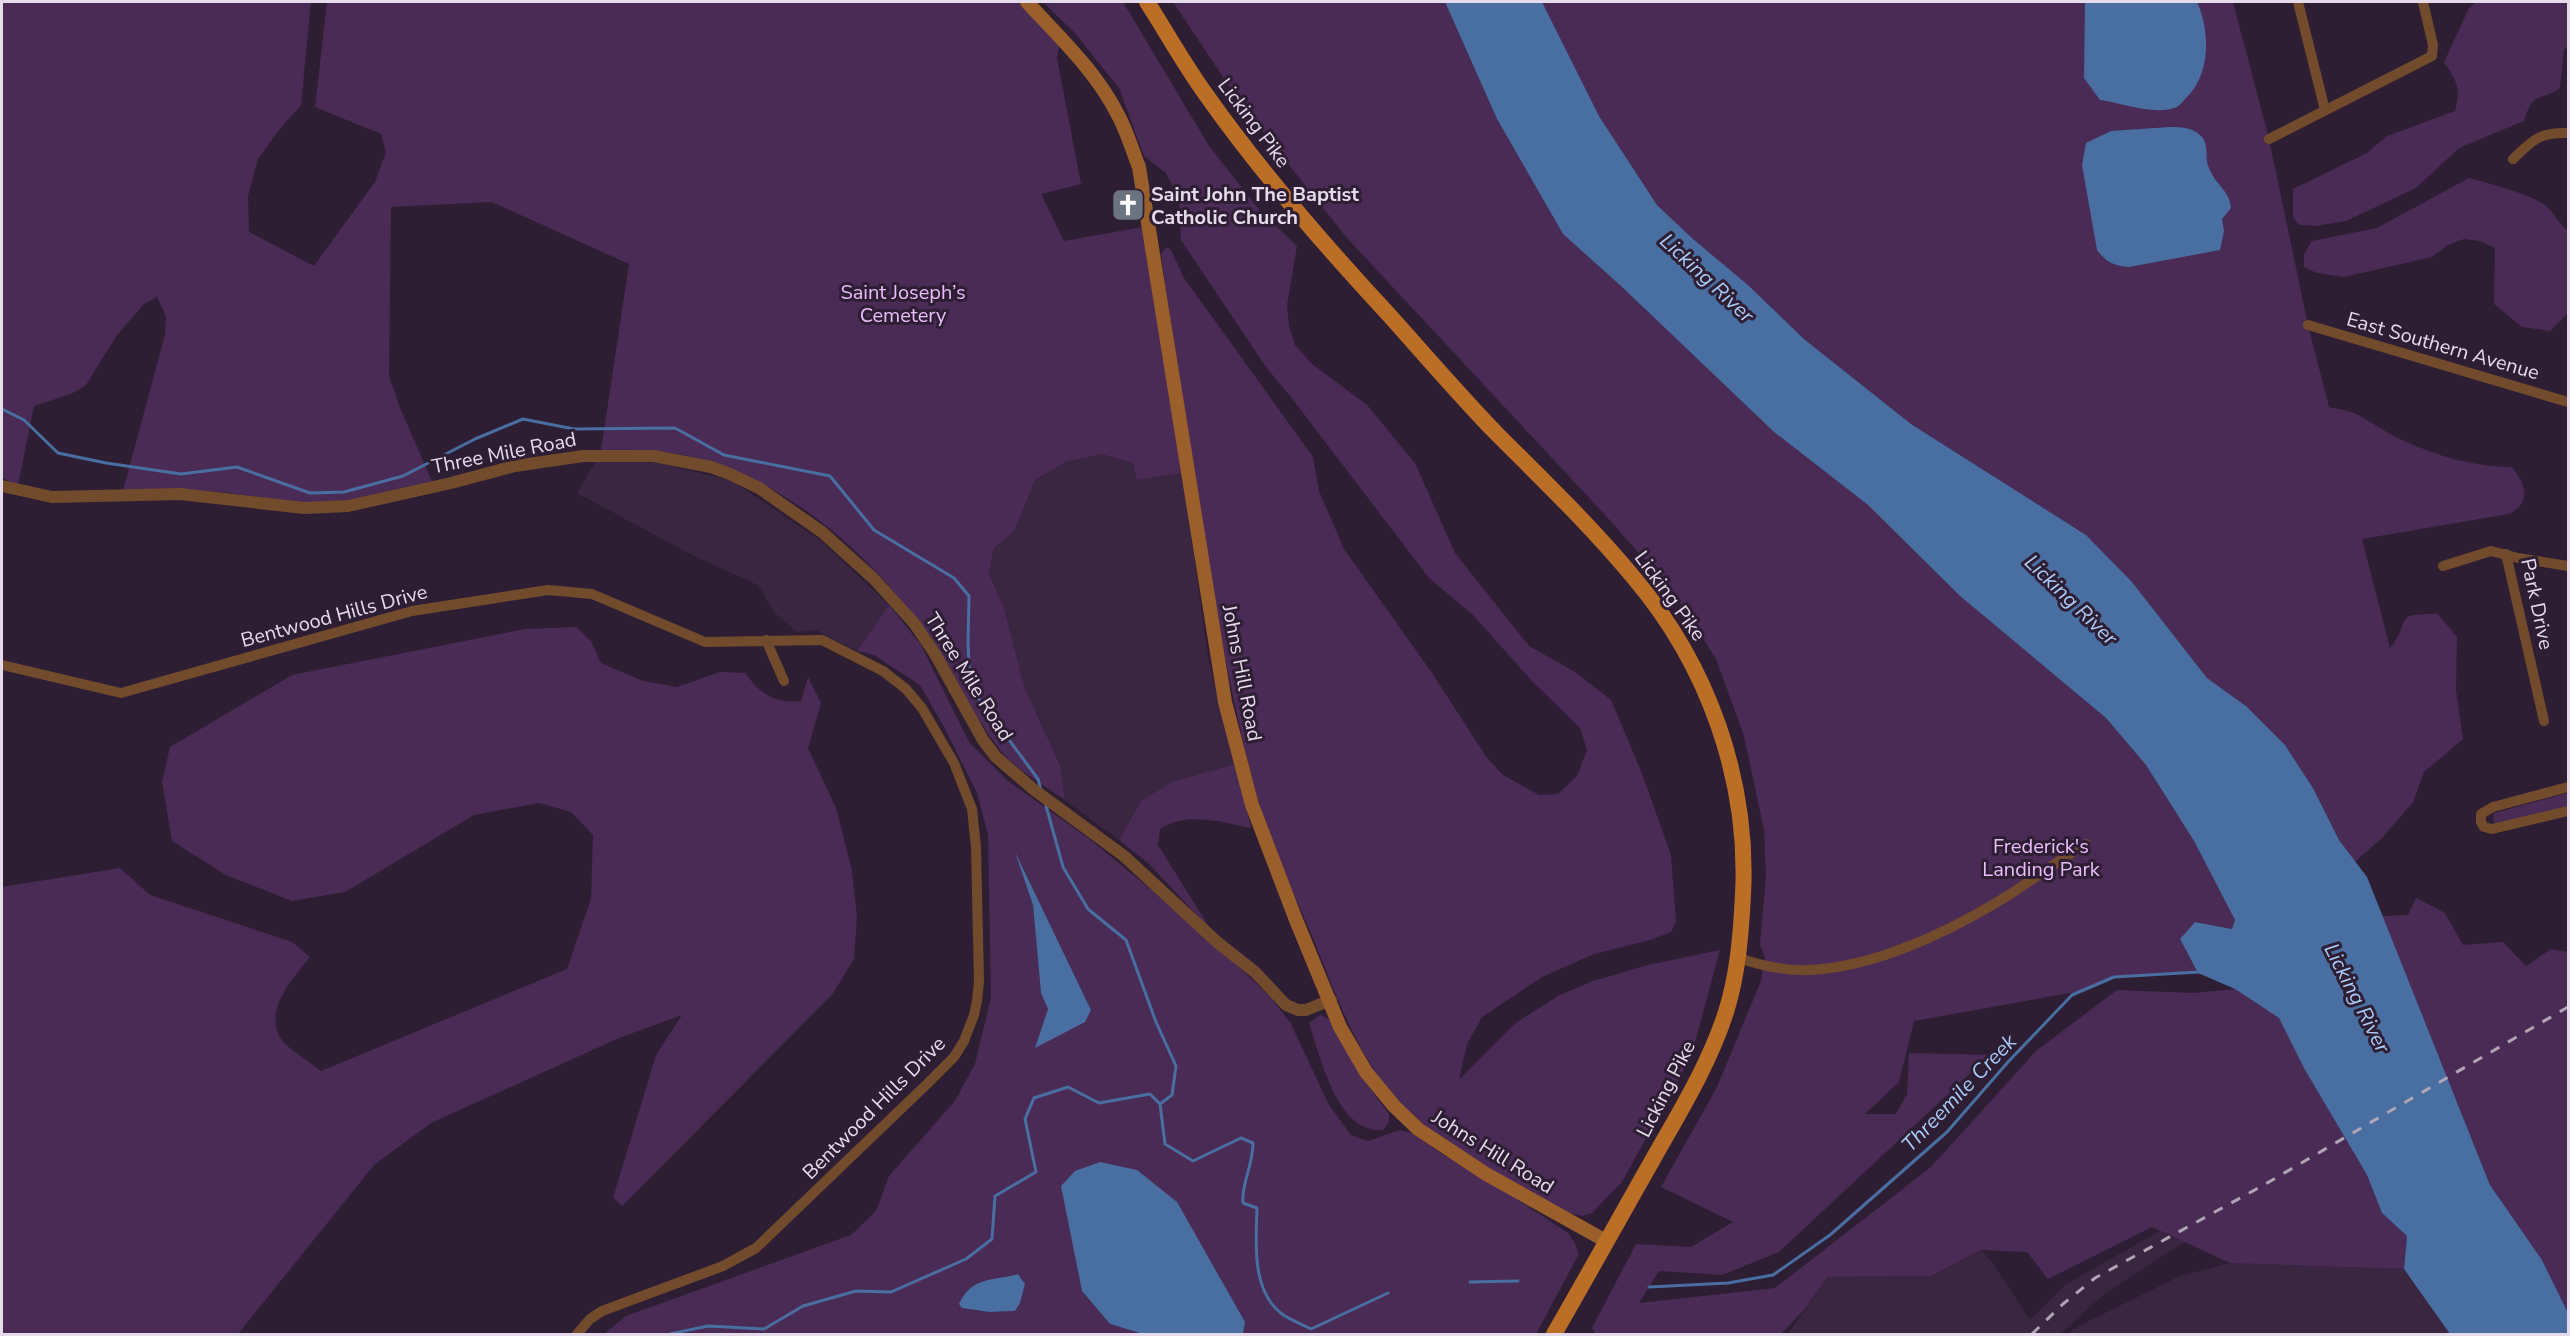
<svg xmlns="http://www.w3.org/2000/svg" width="2570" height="1336" font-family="'Nunito Sans',sans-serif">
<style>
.built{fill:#3a2641}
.green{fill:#4a2b55;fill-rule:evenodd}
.water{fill:#496ea1}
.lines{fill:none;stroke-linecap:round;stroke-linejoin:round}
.stream{stroke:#496ea1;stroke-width:3}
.minor{stroke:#714b2c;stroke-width:10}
.tertiary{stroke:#714b2c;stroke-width:12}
.secondary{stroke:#9b5f2b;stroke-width:14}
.primary{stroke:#bb6e26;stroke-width:16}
.rail{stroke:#b0a4b5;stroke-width:3;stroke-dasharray:10 10;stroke-linecap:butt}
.labels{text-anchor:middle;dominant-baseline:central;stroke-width:6;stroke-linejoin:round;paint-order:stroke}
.street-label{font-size:20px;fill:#e6dbea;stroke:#2e1e34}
.poi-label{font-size:20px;font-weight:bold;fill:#e6dbea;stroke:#2e1e34;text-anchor:start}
.park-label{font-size:20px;fill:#eabdfb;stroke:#2e1e34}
.water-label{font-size:21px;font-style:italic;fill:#a9caf6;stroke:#2e1e34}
</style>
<rect width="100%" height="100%" fill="#2e1e34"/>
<path class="built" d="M1101,454L1133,463L1138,480L1182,473L1209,662L1235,764L1173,782L1141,801L1119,840L1065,800L1060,765L1025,689L1004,608L989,572L994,548L1014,532L1035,480L1066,462Z
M596,461L658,463L732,481L821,541L889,605L857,651L816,630L797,632L775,613L758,585L692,555L577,493Z
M2160,1231L2184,1242L2103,1295L2060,1334H1788L1828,1277L1931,1276L1981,1250L1994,1265L2030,1320L2065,1285Z
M2230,1263L2404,1269L2450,1334H2069L2073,1329L2180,1276Z"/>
<path class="green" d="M2,2H311L301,105L279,130L258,159L248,196L249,232L314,266L375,182L386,152L381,134L315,107L327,2H1018L1059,45L1057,58L1081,184L1041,194L1064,241L1143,227L1182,473L1137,480L1133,463L1101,454L1066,462L1035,480L1014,532L994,548L989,573L1004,608L1025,689L1060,765L1065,800C1044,785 1016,770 1000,750C972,715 953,671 927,634C873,557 790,482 696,458C666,450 632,449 601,450L629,264L492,202L391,207L389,376L400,408L432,481L344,501L307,503L222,492L171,489L123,491L165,334L166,316L157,297L144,304L117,335L86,385L71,394L34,406L18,485L2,478Z
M1043,2H1123L1209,146L1261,212L1297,246L1287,305L1289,326L1295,345L1312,364L1367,405L1415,463L1455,553L1529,646L1575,672L1611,700L1641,771L1671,855L1676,921L1671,932L1650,940L1594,954L1542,977L1482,1017L1467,1044L1459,1080L1517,1022L1560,995L1593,981L1648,965L1720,950L1691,1057L1622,1182L1592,1213L1583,1216L1570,1213C1511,1180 1446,1151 1398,1101C1358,1058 1337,997 1315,943C1295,895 1270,846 1257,796C1213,633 1194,464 1167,298L1161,253L1167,247L1171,250L1184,278L1313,457L1319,491L1344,549L1432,673L1487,758L1503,775L1539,795L1558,794L1577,776L1587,750L1580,728L1531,680L1473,615L1429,578L1294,401L1266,367L1181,240L1179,199L1166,173L1144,156L1119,88L1073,31Z
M1173,2H1445L1497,119L1563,234L1622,287L1774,432L1868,505L1960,596L2106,718L2146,765L2194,841L2235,920L2233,929L2195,922L2180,939L2198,973L2114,977L2081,991L1914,1021L1899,1082L1865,1114H1896L1907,1094L1909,1053L1990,1055L1779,1252L1722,1275L1659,1271L1639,1303L1775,1288L1931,1167L2036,1051L2117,990L2193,993L2235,989L2279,1018L2305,1070L2367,1175L2382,1213L2407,1236L2404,1269L2230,1263L2152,1227L2048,1279L2027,1252L1981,1250L1931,1276L1828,1277L1804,1310L1781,1334H1596L1592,1328L1636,1244L1691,1247L1733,1222L1661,1187L1717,1087L1761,981L1765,957L1760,945L1766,876L1764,830L1744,736L1716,659L1674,593L1607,517L1347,238L1243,107Z
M1542,2H2233L2269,139L2308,325L2329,407C2337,409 2348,410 2356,414C2371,421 2384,432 2400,439C2436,456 2473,467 2512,467C2526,485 2532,502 2509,514L2362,539L2390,648C2413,621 2390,613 2438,614L2457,637L2456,690L2463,739L2424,772L2413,802L2382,838L2355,862L2339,840L2313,788L2285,745L2246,706L2207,678L2132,582L2086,535L1911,424L1804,339L1748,285L1693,239L1657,205L1599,116Z
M2476,2H2568V47L2564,50L2560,88C2539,102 2533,91 2524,121L2459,148L2416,188L2346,221L2316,226L2299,225L2293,217V189L2367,153L2387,136L2455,111C2461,88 2457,81 2444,62L2469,8Z
M2469,178C2491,184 2522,192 2542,203C2554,210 2558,225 2568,230V313L2550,331L2522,327L2494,304L2495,248L2480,241L2464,239L2448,245L2432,257L2344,277L2317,273L2304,267V254L2312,241L2377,228Z
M889,605L921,645L969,742L1008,781L1092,841L1155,893L1233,961L1269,996L1290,1022L1329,1105L1351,1135L1368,1141L1400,1130L1412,1133L1440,1153L1492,1183L1568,1233L1575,1243L1579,1254L1536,1334H1243L1245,1322L1062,1187L1082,1291L1110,1324L1143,1334H604L626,1316L851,1235L876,1211L889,1176L955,1101L975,1064L991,997L988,835L977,793L944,727L920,685L874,655L857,651ZM1018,859L1091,1010L1036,1047L1048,1009L1041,993L1033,905ZM1018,1274L1025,1284L1020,1303L1015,1311L989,1312L962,1308L1007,1277Z
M576,627L591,641L601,663L643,681L677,687L720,672L745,673C760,694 774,703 801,701L808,677L821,703L808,748L836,808L852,871L857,917L854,959L832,995L622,1206L613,1198L656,1055L682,1015L619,1038L431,1123L374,1165L238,1334H2V887L120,868L150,895L292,942L310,957C293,978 263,1010 281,1039C288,1049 311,1063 321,1071L567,969L591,899L593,835L571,812L539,803L474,815L345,892L292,901L226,875L172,841L162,782L170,747L292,675L525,629Z
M1235,764L1251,828C1222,822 1186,811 1160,829L1158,845L1211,930L1148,863L1119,840L1141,801L1172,782Z
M2568,793V808L2495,823L2493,820L2494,813Z
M2416,898L2445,913L2463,945L2503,942L2526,966L2551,949L2568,952V999L2566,1001L2568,1006V1313L2542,1260L2490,1185L2382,916L2408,915Z
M1320,1015L1329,1019L1360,1075L1389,1114V1122L1383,1130C1338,1135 1320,1057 1309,1023Z"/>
<path class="water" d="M1445,2H1542L1599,116L1657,205L1693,239L1748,285L1804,339L1911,424L2086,535L2132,582L2207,678L2246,706L2285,745L2313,788L2339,840L2367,877L2490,1185L2542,1260L2568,1313V1334H2450L2404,1269L2407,1236L2382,1213L2367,1175L2305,1070L2279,1018L2235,989L2198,973L2180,939L2195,922L2232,929L2235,920L2194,841L2146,765L2106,718L1960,596L1868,505L1774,432L1622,287L1563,234L1497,119Z
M2085,2H2197C2210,31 2211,73 2187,97C2183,101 2179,107 2174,108C2152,115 2122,103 2100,100L2084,78Z
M2170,127C2181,127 2192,127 2201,136C2210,145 2204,158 2209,168C2216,186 2229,189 2231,208L2222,219L2224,231L2220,250L2129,267C2114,266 2106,262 2097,250L2082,165L2086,143L2111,131Z
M1015,852L1091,1010L1085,1022L1035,1048L1048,1009L1041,993L1033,905Z
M1100,1162L1137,1170L1177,1202L1245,1322L1243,1334H1143L1110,1324L1082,1291L1061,1186L1075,1171Z
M1018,1274L1025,1284L1020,1303L1015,1311L989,1312L962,1308L959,1304C972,1276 993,1281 1018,1274Z"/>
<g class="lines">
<path class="stream" d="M2,409L24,420L58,453L106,463L181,474L237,467L310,493L344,492L403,476L475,439L523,419L574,429L675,428L724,455L830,476L874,530L954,578L969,596L968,643L970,687L1038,779L1041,790
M1045,802L1063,867L1088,909L1126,940L1156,1022L1176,1066L1172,1095L1160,1104L1165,1144L1193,1161L1241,1138L1253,1143C1253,1166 1241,1184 1243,1203L1257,1208C1256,1242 1251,1291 1282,1314C1290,1320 1302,1324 1311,1329L1388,1293
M1470,1282L1518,1281
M1649,1287L1728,1283L1773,1275L1830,1235L1947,1132L2008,1062L2072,995L2114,977L2199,972
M670,1334L708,1326L764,1329L803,1306L856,1291L891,1292L966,1259L992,1239L995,1196L1036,1172L1025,1119L1034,1098L1068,1087L1099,1103L1150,1094L1160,1104"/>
<path class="minor" d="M2298,2L2325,110
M2269,139L2432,56L2433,45L2423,2
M2513,159C2533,140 2539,132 2568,133
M2308,325L2568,402
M2506,554L2544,721
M2443,566L2491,551L2518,558L2568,566
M766,640L784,681
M2,665L121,693L412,611L548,590L592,594L705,642L822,640L883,671L906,689L922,708L954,763L972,809L976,848L979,981L977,1001L974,1015L964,1041L954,1057L927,1084L756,1248L723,1266L602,1311L590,1319L577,1334
M2568,787L2493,807L2481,814V822L2484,827L2492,829L2568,811
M1739,958C1762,966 1786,971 1810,970C1872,967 1942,935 1994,904C2025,886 2054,863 2086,844"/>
<path class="tertiary" d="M2,486L52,497L180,494L304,508L348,506L451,483L515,466L583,456H654L711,467L730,474L759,488L822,532L874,579L914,623L935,654L983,740L996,757L1033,789L1124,856L1217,942L1255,972L1286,1005L1298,1010H1306L1331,1000"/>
<path class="secondary" d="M1027,2C1059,37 1096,71 1118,115C1127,131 1132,150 1139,167L1225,702L1252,805L1296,920L1340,1027L1366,1072L1394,1106L1418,1129L1486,1174L1606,1241"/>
<path class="primary" d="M1147,2C1167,33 1185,66 1207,96C1262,174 1325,246 1390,316C1425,355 1460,396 1497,434C1544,481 1592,527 1634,578C1708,665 1749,780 1743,894C1741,934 1738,974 1726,1012C1709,1065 1679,1113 1652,1161C1619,1219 1587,1277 1554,1334"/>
<path class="rail" d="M2032,1334L2063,1304L2095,1278L2262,1186L2568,1007"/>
</g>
<defs>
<symbol id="church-square" viewBox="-11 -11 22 22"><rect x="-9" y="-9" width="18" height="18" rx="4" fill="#6b7280" stroke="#2e1e34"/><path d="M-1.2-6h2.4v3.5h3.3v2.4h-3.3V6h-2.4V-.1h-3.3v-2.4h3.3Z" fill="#fff"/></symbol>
</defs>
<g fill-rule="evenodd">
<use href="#church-square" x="1109" y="186" width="38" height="38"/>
</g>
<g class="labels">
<g class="street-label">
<text transform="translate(1254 123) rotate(53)">Licking Pike</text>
<text transform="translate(2443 346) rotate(16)">East Southern Avenue</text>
<text transform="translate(504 453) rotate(-11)">Three Mile Road</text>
<text transform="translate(1670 596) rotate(54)">Licking Pike</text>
<text transform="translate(2537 604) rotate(78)">Park Drive</text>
<text transform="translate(334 616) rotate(-15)">Bentwood Hills Drive</text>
<text transform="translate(1242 673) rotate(79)">Johns Hill Road</text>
<text transform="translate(969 677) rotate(58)">Three Mile Road</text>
<text transform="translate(1666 1089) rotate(-63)">Licking Pike</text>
<text transform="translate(874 1108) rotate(-45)">Bentwood Hills Drive</text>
<text transform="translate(1493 1152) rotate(32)">Johns Hill Road</text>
</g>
<g class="poi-label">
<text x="1151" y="194">Saint John The Baptist<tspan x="1151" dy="23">Catholic Church</tspan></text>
</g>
<g class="park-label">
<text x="903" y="292">Saint Joseph’s<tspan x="903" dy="23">Cemetery</tspan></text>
<text x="2041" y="846">Frederick's<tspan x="2041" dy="23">Landing Park</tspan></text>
</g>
<g class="water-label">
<text transform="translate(1707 278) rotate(43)">Licking River</text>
<text transform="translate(2071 600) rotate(44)">Licking River</text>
<text transform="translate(2357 998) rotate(63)">Licking River</text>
<text transform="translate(1959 1093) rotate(-46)">Threemile Creek</text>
</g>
</g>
<rect width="2570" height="1336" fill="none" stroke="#e6dbea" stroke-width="6"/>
</svg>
